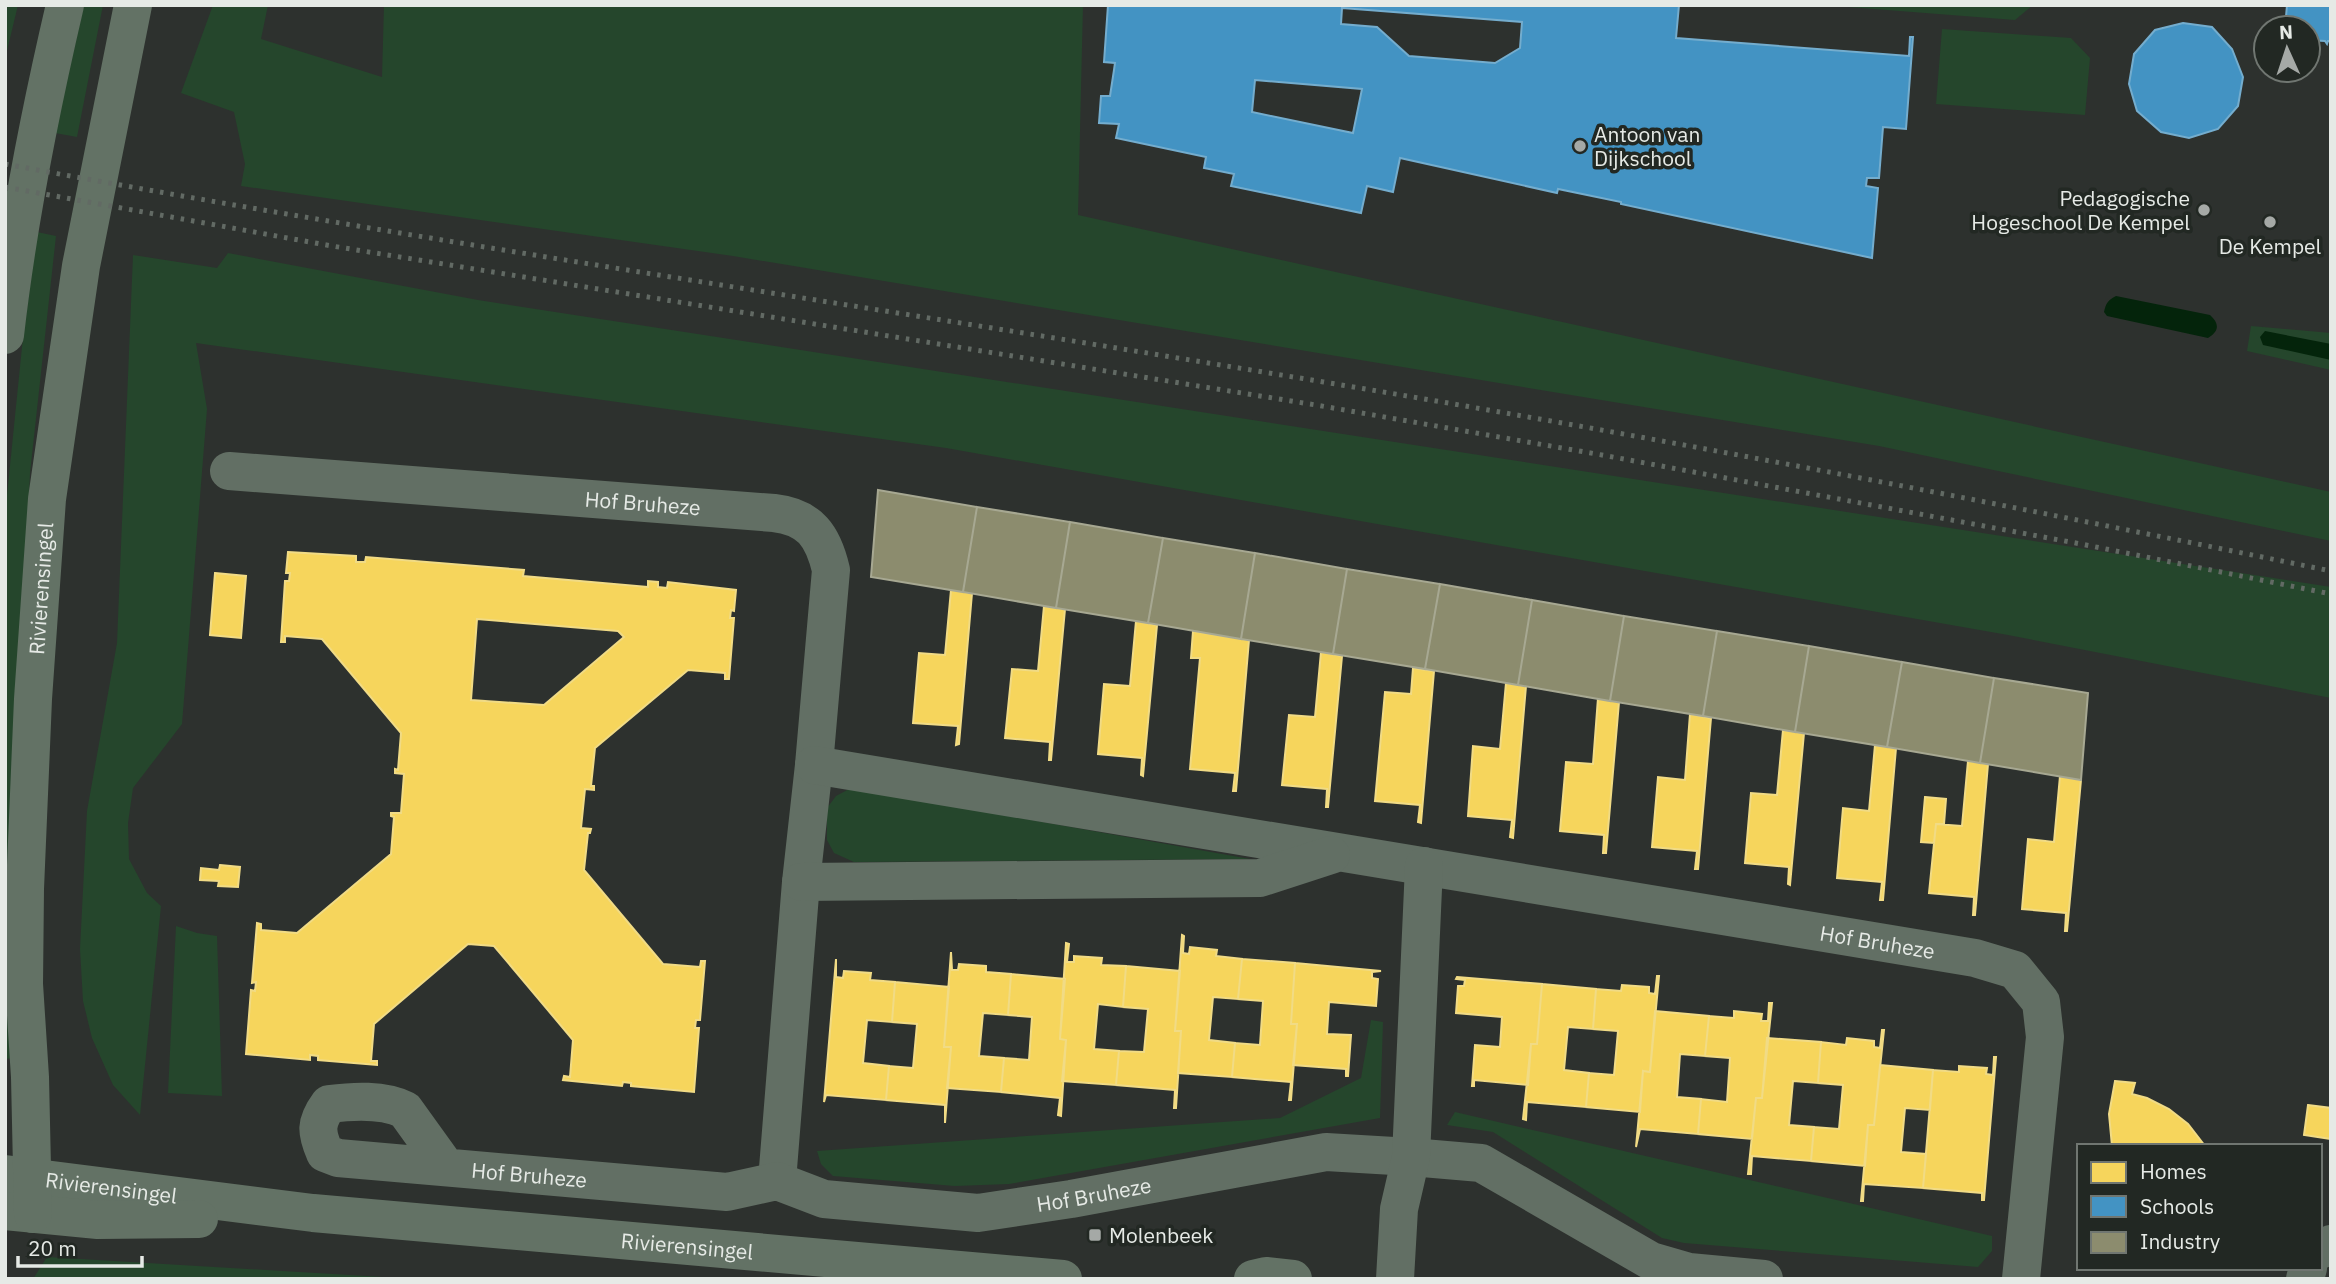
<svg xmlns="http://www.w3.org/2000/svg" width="2336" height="1284" font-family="'IBM Plex Sans',sans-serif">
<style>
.green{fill:#25462c}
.water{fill:#04240b}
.homes{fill:#f6d55c;stroke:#f1db85;stroke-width:2;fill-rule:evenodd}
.schools{fill:#4393c3;stroke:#74adce;stroke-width:2;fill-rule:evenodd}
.industry{fill:#8c8c6e;stroke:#a7a892;stroke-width:2}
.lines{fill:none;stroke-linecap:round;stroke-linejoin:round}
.street{stroke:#626f64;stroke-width:38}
.secondary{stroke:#637265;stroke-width:38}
.rail{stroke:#626a64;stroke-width:5;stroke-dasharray:3.5 7;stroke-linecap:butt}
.poi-dot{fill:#a5a9a6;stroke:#222823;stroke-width:2.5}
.labels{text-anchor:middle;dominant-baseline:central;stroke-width:7;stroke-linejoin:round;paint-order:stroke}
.poi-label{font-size:21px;fill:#e6eae6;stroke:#222823;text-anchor:start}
.street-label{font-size:21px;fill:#e6eae6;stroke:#222823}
</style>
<rect width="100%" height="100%" fill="#2d312e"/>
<path class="green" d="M5,5H18L5,59Z
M84,5H103L77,137L55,133Z
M213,5H268L261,39L382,77L384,5H1083L1078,215L2331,492V541L1879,446L733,256L241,186L245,164L234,112L181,93Z
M1823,5H2033L2015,20Z
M1942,29L2071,38L2090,58L2085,115L1936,104Z
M37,232L56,236L30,473L17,765L14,1058L5,1059V515L22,347Z
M228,253L478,300L2331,587V698L2008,635L946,448L196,343L207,409L182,724L133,788L128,823L129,859L147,893L161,906L140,1115L113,1085L92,1038L83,1001L80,949L87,811L117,643L133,255L217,268Z
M2251,326L2331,333V370L2247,351Z
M851,788L1250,859L854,862L834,853L827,840V808L836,796Z
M176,926L197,933L217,936L222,1096L168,1093Z
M1371,1020L1383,1022L1380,1118L1009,1184L955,1186L833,1176L821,1164L817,1151L1280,1118L1361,1078Z
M1455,1112L1992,1236V1251L1978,1267L1684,1243L1662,1238L1493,1132L1447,1125Z
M47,1257L417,1279H33Z"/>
<path class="water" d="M2116,296L2210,315C2219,323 2220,331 2208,338L2107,316L2104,312C2106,303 2108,300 2116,296Z
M2265,331L2331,344V360L2263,345L2260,337Z"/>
<path class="homes" d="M288,552L356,556V562H365L366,557L524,570L523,576L648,587V581L658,582V587L667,588L668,582L736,590L734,611L731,610L730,618H734L729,679H725V673L688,670L595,748L591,786H594V790L585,789L581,828L591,829L590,833H588L584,870L663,964L700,967L701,961H705L700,1020H696L695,1028H699L694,1092L631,1086V1083L623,1082L622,1086L563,1080L564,1076L570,1077L573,1040L494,946L468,944L374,1024L371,1061H377V1065L318,1060V1056L310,1055V1060L246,1054L251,990L255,991L256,982L252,983L257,923L261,924V930L297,933L391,854L394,817L391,816V813H401L404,774L395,773V769L398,770L401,733L322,639L285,636V642H281L285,581H289L290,573H286ZM477,619L618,631L624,637L544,705L471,700Z
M215,573L246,576L241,638L210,635Z
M951,590L972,593L959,744L956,745L958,726L913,723L919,653L945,655Z
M1044,606L1065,609L1051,760H1049L1050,742L1005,738L1012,669L1038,671Z
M1136,621L1157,625L1143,776L1141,775L1142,758L1098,754L1104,684L1130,686Z
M1193,631L1249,640L1236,791H1233L1235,773L1190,769L1200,658H1191Z
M1321,652L1342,656L1328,807H1326L1327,789L1282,785L1289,715L1315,717Z
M1413,668L1434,671L1421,823L1418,822L1420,805L1375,801L1385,692L1411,694Z
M1506,683L1526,686L1513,838L1510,837L1512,820L1468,816L1473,746L1500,749Z
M1598,698L1619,702L1606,853H1603L1604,835L1560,831L1566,762L1593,764Z
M1690,714L1711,718L1698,869H1695L1697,851L1652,847L1658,777L1685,780Z
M1783,730L1804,733L1790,885L1788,884L1789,867L1745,863L1751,793L1777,795Z
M1875,745L1896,748L1883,900H1880L1882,882L1837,878L1843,808L1869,811Z
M1968,761L1988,764L1975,915H1973L1974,897L1929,893L1936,824L1962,826Z
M2060,776L2081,780L2067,931H2065L2066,913L2022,909L2028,839L2054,842Z
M1925,797L1946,799L1944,824H1936L1934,843L1921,842Z
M220,865L240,867L238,887L218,886L219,881L200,880L201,868L219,870Z
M1182,935L1184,936L1183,953L1189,954L1190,947L1217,950L1216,956L1242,959L1238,999L1213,997L1209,1040L1235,1043L1232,1077L1178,1073L1181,1031H1175Z
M1066,943L1069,944L1067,962H1074V956L1102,958L1101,965L1126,966L1123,1007L1098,1004L1094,1049L1119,1051L1116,1085L1062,1081L1066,1040L1060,1039Z
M951,952L952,970H958L959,964L986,966V972L1011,974L1008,1015L983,1013L979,1056L1004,1058L1001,1092L947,1088L951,1047H944Z
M836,959V977L843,978L844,971L871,973L870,980L895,982L892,1022L867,1020L863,1063L889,1066L886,1100L826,1095L824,1102Z
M1242,959L1295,963L1291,1024H1297L1291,1100H1289L1291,1082L1232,1077L1235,1043L1260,1045L1263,1001L1238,999Z
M1295,963L1381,971L1372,972V978L1378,979L1376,1006L1329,1002L1327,1034L1351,1035L1348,1076H1346V1069L1293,1065L1297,1024H1291Z
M1126,966L1180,971L1175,1031H1181L1176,1108H1174L1175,1090L1116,1085L1119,1051L1144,1052L1148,1009L1123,1007Z
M1011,974L1065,979L1060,1039L1066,1040L1061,1116L1058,1115L1060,1098L1001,1092L1004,1058L1029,1060L1032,1017L1008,1015Z
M1657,976H1659L1650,1072L1643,1071L1640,1112L1586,1107L1589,1073L1614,1075L1618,1031L1593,1029L1596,989L1621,991L1622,985L1649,987V993L1655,994Z
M1457,977L1542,984L1537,1044H1531L1528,1085L1474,1080V1086H1472L1475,1045L1500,1047L1502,1017L1456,1013L1458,986H1464L1465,980L1456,979Z
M895,982L949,987L944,1047H951L945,1123V1105L886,1100L889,1066L913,1068L917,1024L892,1022Z
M1542,984L1596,989L1593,1029L1568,1027L1564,1070L1589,1073L1586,1107L1527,1102L1526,1120L1523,1119L1531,1044H1537Z
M1769,1003H1772L1762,1098H1756L1752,1139L1698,1134L1701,1099L1727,1102L1730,1058L1705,1056L1709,1016L1734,1018V1011L1762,1014L1761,1021H1768Z
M1655,1011L1709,1016L1705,1056L1680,1054L1677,1097L1701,1099L1698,1134L1640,1129L1636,1147L1643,1071L1650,1072Z
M1882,1030H1884L1874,1125H1868L1865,1166L1811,1161L1814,1127L1839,1129L1843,1085L1818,1083L1821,1042L1846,1045L1847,1038L1874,1041V1047L1880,1048Z
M1767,1038L1821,1042L1818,1083L1793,1081L1789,1125L1814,1127L1811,1161L1752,1156L1751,1174H1748L1756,1098H1762Z
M1994,1057H1996L1984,1200H1982V1193L1923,1188L1933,1070L1959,1072V1066L1987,1068L1986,1074L1993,1075Z
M1880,1065L1933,1070L1930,1110L1905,1108L1901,1152L1926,1154L1923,1188L1864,1184L1863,1201H1861L1868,1125H1874Z
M2115,1081L2135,1083L2132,1094L2147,1098L2169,1109L2188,1124L2205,1146H2112L2109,1114Z
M2308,1105L2331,1108V1139L2304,1135Z"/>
<path class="schools" d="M1108,5H1679L1676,38L1909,56L1910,37H1913L1906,129L1883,127L1879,178H1867L1866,186L1878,188L1872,258L1621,204V202L1558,189L1557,193L1400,158L1393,192L1367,186L1361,213L1231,186L1234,174L1204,168L1206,157L1116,138L1119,124L1099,123L1101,96H1110L1114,70L1115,63L1104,62ZM1342,8L1522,22L1520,48L1495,63L1409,56L1377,27L1341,24ZM1255,80L1362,89L1353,133L1252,112Z
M2287,5H2331V41H2328L2327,44L2325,41L2308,40V28H2285Z
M2183,23L2212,27L2232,49L2243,77L2238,106L2218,129L2189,138L2161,132L2137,111L2129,84L2134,54L2155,30Z"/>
<path class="industry" d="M878,490L977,507L963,592L871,577Z
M977,507L1070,522L1056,608L963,592Z
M1070,522L1163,538L1148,623L1056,608Z
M1163,538L1255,553L1241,639L1148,623Z
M1255,553L1347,569L1333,654L1241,639Z
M1347,569L1440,584L1425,669L1333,654Z
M1440,584L1532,600L1518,685L1425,669Z
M1532,600L1624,616L1610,701L1518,685Z
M1624,616L1717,631L1703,716L1610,701Z
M1717,631L1809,646L1795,732L1703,716Z
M1809,646L1902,662L1887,747L1795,732Z
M1902,662L1994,678L1980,763L1887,747Z
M1994,678L2088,693L2081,780L1980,763Z"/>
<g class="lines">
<g class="street">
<path id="s1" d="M229,471L774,513C810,517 823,536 831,570L814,765L801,882L777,1181"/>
<path id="s2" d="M814,765L1975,958L2015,970L2041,1002L2045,1037L2021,1279"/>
<path d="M801,882L1260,878L1331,855"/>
<path id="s3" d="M446,1167L405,1110C383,1099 353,1101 329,1104C315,1123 316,1132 325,1153L338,1158L727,1192L777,1181L824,1199L978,1213L1071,1199L1326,1152L1411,1157L1481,1163L1651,1261L1689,1272L1764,1279"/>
<path d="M2320,1250L2331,1244"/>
<path d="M1395,1279L1399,1209L1411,1157L1424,866"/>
<path d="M2305,1279L2308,1268"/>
</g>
<g class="secondary">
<path d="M5,335C18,221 39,116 65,5"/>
<path id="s4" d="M5,1174L313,1213L1063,1279"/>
<path d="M5,1211L98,1220L199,1219"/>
<path id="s5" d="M33,1214L30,1077L24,984L25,889L33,699L47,499L81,266L133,5"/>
<path d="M1253,1279L1266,1276L1293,1279"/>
</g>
<path class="rail" d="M5,164C425,242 848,303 1269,373C1625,431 1978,499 2331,571
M5,187L332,246L1316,405L1602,455L2081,544L2331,594"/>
</g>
<g class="poi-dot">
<circle cx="1580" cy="146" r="7"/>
<circle cx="2204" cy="210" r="7"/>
<circle cx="2270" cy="222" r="7"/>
<rect x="1088" y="1228" width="14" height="14" rx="3.5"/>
</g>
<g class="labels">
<g class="poi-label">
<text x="1594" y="134">Antoon van<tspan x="1594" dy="24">Dijkschool</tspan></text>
<text x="2190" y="198" text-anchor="end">Pedagogische<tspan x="2190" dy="24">Hogeschool De Kempel</tspan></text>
<text x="2270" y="246" text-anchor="middle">De Kempel</text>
<text x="1109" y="1235">Molenbeek</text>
</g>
<g class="street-label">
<text stroke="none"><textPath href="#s1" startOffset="415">Hof Bruheze</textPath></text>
<text stroke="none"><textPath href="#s5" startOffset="626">Rivierensingel</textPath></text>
<text stroke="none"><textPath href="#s2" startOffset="1078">Hof Bruheze</textPath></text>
<text stroke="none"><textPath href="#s3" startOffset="406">Hof Bruheze</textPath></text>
<text stroke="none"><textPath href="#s4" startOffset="107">Rivierensingel</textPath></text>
<text stroke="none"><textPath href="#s3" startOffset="978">Hof Bruheze</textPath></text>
<text stroke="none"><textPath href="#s4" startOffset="686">Rivierensingel</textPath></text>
</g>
</g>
<rect width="2336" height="1284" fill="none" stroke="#e6eae6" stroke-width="14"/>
<rect x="2077" y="1144" width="245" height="126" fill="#222823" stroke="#707671" stroke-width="2"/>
<rect x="2091" y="1162" width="35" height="21" fill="#f6d55c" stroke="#707671" stroke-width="2"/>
<text x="2140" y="1179" font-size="21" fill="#e6eae6">Homes</text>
<rect x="2091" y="1196" width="35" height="21" fill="#4393c3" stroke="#707671" stroke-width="2"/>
<text x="2140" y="1214" font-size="21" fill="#e6eae6">Schools</text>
<rect x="2091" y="1232" width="35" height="21" fill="#8c8c6e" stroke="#707671" stroke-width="2"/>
<text x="2140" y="1249" font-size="21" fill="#e6eae6">Industry</text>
<g transform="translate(2287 49) rotate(357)"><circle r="33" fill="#222823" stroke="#707671" stroke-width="2"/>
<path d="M0-5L12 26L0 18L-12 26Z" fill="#a5a9a6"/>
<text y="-10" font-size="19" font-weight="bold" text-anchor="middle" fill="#e6eae6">N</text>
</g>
<path d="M18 1256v10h124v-10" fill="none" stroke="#e6eae6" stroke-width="3.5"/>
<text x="28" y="1256" font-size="21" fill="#e6eae6" stroke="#222823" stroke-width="5" paint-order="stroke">20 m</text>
</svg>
